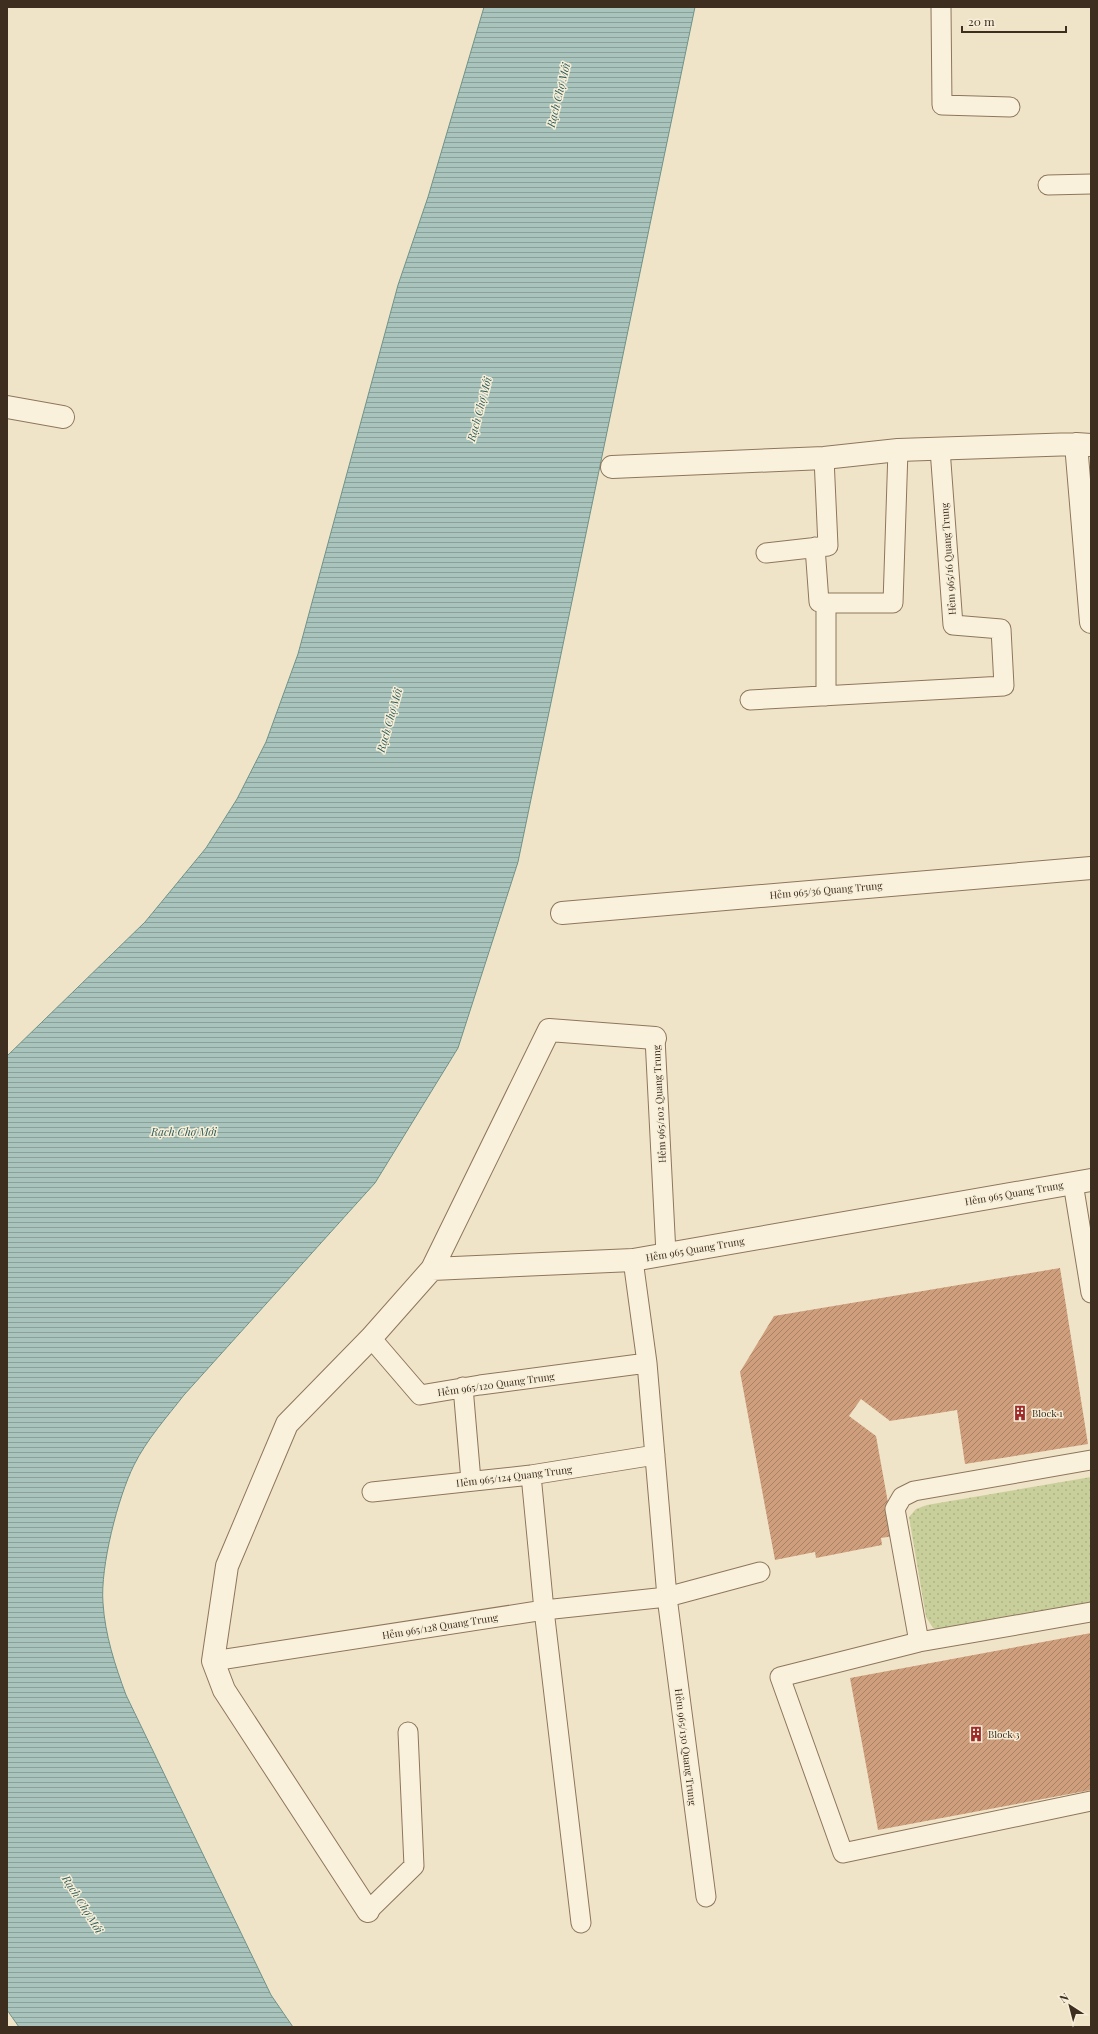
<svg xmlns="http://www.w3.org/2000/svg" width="1098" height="2034" font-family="'Playfair Display',serif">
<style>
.park{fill:url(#park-dots)}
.water{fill:url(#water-rules);stroke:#6f938a}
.building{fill:url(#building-hatch)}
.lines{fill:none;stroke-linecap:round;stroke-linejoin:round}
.lane-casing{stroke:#8d765c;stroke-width:21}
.street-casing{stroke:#8d765c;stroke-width:24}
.lane{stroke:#faf1dc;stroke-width:19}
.street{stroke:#faf1dc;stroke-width:22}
.labels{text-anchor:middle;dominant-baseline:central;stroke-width:3;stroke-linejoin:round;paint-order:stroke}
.street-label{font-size:10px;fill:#3d2e20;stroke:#f7eed8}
.poi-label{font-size:10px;fill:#3d2e20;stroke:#f7eed8;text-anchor:start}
.water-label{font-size:11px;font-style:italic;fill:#2f5d5a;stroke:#f7eed8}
</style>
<defs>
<pattern id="park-dots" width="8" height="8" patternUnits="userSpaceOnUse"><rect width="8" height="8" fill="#c9cf9b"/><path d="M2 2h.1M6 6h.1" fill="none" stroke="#aeb285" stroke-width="1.8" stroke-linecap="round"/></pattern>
<pattern id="water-rules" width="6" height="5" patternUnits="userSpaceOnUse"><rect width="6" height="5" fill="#a9c4bc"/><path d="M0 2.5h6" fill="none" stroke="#8ba098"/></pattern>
<pattern id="building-hatch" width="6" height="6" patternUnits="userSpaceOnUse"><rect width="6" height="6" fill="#cf9f7d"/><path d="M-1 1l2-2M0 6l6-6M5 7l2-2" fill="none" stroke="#a98266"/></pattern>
</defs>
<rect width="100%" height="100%" fill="#f0e4c8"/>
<path class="park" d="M1091,1477V1607L944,1632L933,1628L926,1617L909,1517L916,1509L927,1505Z"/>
<path class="water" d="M484,7H695L518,862L458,1048L375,1183L184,1395C167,1417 147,1439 134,1465C118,1497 100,1567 103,1603C105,1635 115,1665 126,1695L271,1995L293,2027H19L7,2010V1056L145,922L206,848L237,799L266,742L298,654L398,285L428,197Z"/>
<path class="building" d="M1060,1268L1088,1444L965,1464L957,1410L890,1421L861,1399L849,1416L876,1436L894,1536L881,1538L882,1545L816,1558L815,1552L775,1560L740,1372L774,1316Z
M1091,1633V1790L878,1830L850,1678Z"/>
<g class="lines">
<defs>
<path id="lane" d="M941,7L942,105L1010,107
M1048,185L1091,184
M815,547L819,602L826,603V696
M766,553L828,546L824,458
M826,603H893L898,450
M750,700L1004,686L1001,629L953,625L940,449
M655,1038L666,1254
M1073,1183L1091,1293
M633,1260L647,1363L667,1597L760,1572
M371,1338L420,1395L480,1385L647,1363
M463,1387L471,1481
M531,1475L544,1610L581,1923
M372,1492L531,1475L655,1455
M1091,1612L919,1642L780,1677L843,1853L1091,1801
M919,1642L895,1509L902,1497L914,1491L1091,1460
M213,1661L544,1610L667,1597L706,1897
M368,1911L414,1866L408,1732"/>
<path id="street" d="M7,407L63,417
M1076,444L1091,622
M612,467L824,458L898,450L1076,444L1091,445
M562,913L1091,868
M432,1269L633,1260L1091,1180
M368,1911L224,1690L213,1661L227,1566L287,1424L371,1338L432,1269L549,1030L655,1038"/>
</defs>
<use href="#lane" class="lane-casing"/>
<use href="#street" class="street-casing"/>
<use href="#lane" class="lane"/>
<use href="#street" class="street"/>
</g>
<defs>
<symbol id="building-bare" viewBox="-9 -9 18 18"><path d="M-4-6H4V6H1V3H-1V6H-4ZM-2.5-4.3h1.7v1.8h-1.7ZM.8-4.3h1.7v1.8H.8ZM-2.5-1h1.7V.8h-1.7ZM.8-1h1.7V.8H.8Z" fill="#9e2a2b" stroke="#f7eed8" stroke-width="2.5" paint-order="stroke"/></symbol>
</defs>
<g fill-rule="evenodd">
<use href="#building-bare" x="1009" y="1402" width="22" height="22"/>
<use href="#building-bare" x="965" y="1723" width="22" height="22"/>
</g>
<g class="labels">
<g class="street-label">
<text transform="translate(948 559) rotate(-94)">Hẻm 965/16 Quang Trung</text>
<text transform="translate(826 890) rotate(-5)">Hẻm 965/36 Quang Trung</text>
<text transform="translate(659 1104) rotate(-93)">Hẻm 965/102 Quang Trung</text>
<text transform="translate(1014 1193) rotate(-10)">Hẻm 965 Quang Trung</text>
<text transform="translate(695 1249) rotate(-10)">Hẻm 965 Quang Trung</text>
<text transform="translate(496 1384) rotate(-8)">Hẻm 965/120 Quang Trung</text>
<text transform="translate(514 1476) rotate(-7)">Hẻm 965/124 Quang Trung</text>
<text transform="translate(440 1626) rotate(-9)">Hẻm 965/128 Quang Trung</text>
<text transform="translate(686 1747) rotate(83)">Hẻm 965/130 Quang Trung</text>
</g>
<g class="poi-label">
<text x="1032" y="1413">Block 1</text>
<text x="988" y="1734">Block 3</text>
</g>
<g class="water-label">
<text transform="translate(558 95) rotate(-76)">Rạch Chợ Mới</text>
<text transform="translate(479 409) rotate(-75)">Rạch Chợ Mới</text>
<text transform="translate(389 720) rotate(-74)">Rạch Chợ Mới</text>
<text x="184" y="1131">Rạch Chợ Mới</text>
<text transform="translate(83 1904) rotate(58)">Rạch Chợ Mới</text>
</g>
</g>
<rect width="1098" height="2034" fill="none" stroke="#3d2e20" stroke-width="16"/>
<g transform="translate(1070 2006) rotate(324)" stroke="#f7eed8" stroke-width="3" paint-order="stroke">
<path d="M0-3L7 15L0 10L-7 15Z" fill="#3d2e20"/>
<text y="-6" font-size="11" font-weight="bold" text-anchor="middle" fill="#3d2e20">N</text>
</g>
<path d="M962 26v6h104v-6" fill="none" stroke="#3d2e20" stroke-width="2"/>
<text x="968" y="26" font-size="12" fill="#3d2e20" stroke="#f7eed8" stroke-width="3" paint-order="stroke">20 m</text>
</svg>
